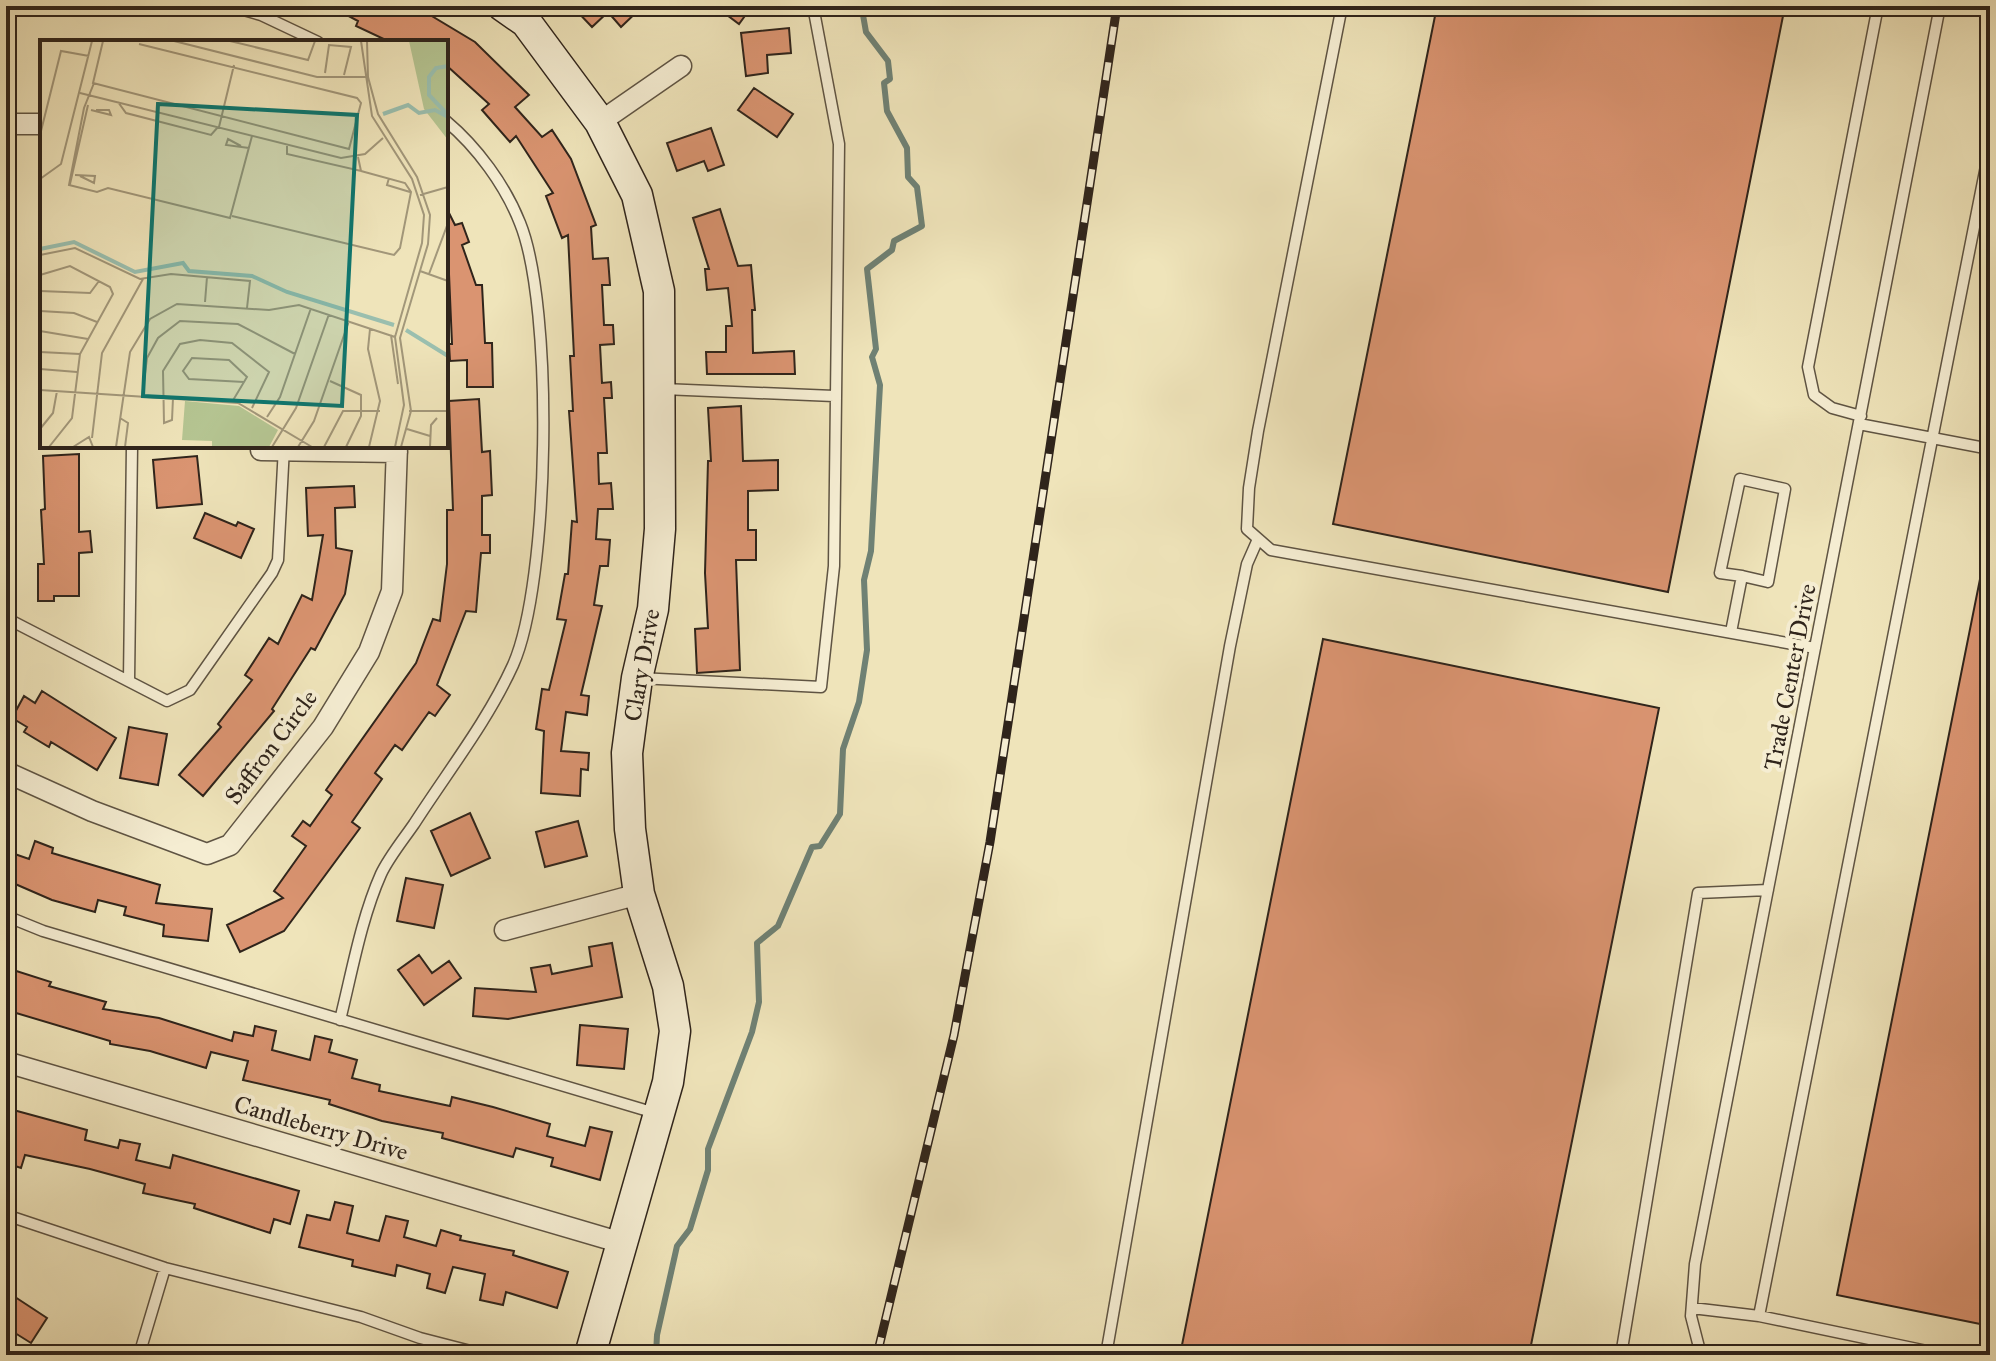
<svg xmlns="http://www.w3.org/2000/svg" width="1996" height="1361" font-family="'IM FELL Great Primer',serif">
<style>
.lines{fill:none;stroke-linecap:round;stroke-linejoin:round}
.stream{stroke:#6f8174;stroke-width:6}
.building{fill:#da9471;stroke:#2f241b;stroke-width:2}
.lane-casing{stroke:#5f5443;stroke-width:13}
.street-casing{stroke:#5f5443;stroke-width:23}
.secondary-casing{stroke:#2f241b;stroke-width:33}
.lane{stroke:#f5edd2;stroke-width:10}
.street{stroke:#f5edd2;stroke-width:20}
.secondary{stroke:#f5edd2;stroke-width:30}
.rail-casing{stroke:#2f241b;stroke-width:9}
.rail{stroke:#f5edd2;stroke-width:6;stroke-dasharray:18;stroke-linecap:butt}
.labels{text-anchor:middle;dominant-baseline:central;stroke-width:8;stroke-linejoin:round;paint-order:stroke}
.street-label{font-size:24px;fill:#2f241b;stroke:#f5edd2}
.inset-river{fill:none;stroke:#9abfaf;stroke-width:4}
.inset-road{fill:none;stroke:#a2977a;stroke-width:2}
.view{fill:#0f766e;fill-opacity:0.15;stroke:#0f766e;stroke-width:4}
.inset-edge{fill:none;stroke:#2f241b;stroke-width:4}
</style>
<rect width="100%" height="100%" fill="#efe4ba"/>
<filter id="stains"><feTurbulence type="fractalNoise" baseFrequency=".0025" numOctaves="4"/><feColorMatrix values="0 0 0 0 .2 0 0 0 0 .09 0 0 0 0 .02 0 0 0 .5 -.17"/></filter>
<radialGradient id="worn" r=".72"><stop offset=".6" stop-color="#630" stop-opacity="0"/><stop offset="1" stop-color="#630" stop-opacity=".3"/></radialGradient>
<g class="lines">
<path class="stream" d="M656,1355L657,1335L677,1246L690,1229L708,1170V1149L752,1032L759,1002L757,943L778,926L812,847L820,846L840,814L843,749L859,702L867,650L864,580L871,551L880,385L872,357L876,349L867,269L892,250L894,241L922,226L917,187L908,177L907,148L887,111L884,83L890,79L888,61L866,32L863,15L866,14L854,6"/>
</g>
<path class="building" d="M330,6H415L475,42L529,95L515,107L542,137L552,130L571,159L596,225L591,227L593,259L608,258L610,285H602L604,325H613L614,344L600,345L602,383L611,382L612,398H604L607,453H598L599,484L611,483L613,509H598L596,539L610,540L608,566H600L594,605L602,606L581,695L589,696L587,715L566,712L561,751L589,753L588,770L581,769L580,796L541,793L544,731L536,729L542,689L549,690L566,620L557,619L565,574H568L572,521L577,522L569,411H573L570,356H574L568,235L562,238L546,196L553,193L516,136L510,142L482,110L489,104L446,65V42H390L356,26L358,21Z
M572,6H643L621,27L608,12L592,27Z
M715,6H752L739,24Z
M1437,6H1785L1668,592L1333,524Z
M789,28L791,53L767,55L768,73L746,76L741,33Z
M754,88L793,114L777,137L738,110Z
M711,128L724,165L708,171L704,161L677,171L667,143Z
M446,207L455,225L462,223L469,242L462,245L476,285H482L485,343H492L493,387H467V360L450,361L449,344H452L449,274L446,275Z
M720,209L738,266L751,265L755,310H752L753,353L794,351L795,374H707L706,352H726V326H732L728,288L707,290L705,269H709L693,218Z
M479,399L482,452L490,451L492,495L482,496V535H490V553H481L476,612L466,611L437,685L450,695L435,716L429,712L402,750L395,745L375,773L382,779L352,822L360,828L284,931L240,952L227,925L283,898L274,891L306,846L292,836L303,821L310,826L332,795L326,790L416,663L433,619L440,621L447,564V510H453L449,401Z
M741,406L743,461L778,460V490L748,491V530H756V560H736L740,670L697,673L695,629L708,628L705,573L708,461H711L708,408Z
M79,454V532L90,531L92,552L79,553V596H54V601H38V564H44L41,510L45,509L43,456Z
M197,456L202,504L157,508L153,460Z
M354,486L355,507L335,508L336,548L352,551L345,594L315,650L311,648L272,709L274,711L203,796L179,775L221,727L218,724L252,680L245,675L269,638L278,644L302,595L312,600L323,535L308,536L306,488Z
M205,513L236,526L238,522L254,529L241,558L194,538Z
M1983,564L1990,565V1326L1837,1295Z
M1323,639L1659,708L1529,1355H1180Z
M42,691L116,738L97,770L51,742L49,747L24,732L27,727L12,718L24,696L35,703Z
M129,727L167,734L158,785L120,778Z
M470,813L490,858L451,876L431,831Z
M578,821L587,856L545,867L536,832Z
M35,841L53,848L52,853L160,885L156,903L212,909L208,941L163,936L164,925L124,915L126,907L98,900L95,912L52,900L6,880V851L29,859Z
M406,878L443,885L434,928L397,921Z
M612,943L622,997L508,1019L473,1016L475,988L536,992L531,968L550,965L552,974L592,966L589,947Z
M419,955L432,973L449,961L461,978L424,1005L398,970Z
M10,969L51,982L49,986L106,1002L103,1009L159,1018L232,1041L234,1032L253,1036L255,1026L276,1031L272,1050L310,1060L315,1036L332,1040L329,1052L357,1060L352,1078L380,1085L379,1091L450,1106L452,1097L493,1107L550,1124L547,1136L585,1146L590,1127L612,1132L600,1180L551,1166L553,1158L516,1148L513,1157L442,1138L443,1133L382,1121L329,1104L330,1100L243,1080L248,1061L211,1052L206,1068L150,1051L110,1044V1041L6,1010Z
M580,1025L628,1029L624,1069L577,1065Z
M6,1108L87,1130L85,1140L118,1148L120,1140L140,1144L136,1160L170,1168L173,1155L299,1191L290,1224L274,1219L270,1233L194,1208L195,1204L143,1193L145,1184L90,1169L25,1155L21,1168L6,1163Z
M335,1202L353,1206L347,1233L379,1241L386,1216L408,1221L404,1237L436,1246L441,1230L461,1236L460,1240L514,1251L513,1255L568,1272L557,1308L506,1292L503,1305L480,1300L485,1274L453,1267L445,1293L427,1288L430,1274L397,1265L395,1276L352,1266L353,1260L299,1247L307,1215L330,1220Z
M12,1295L47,1318L31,1343L15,1333L6,1347V1304Z"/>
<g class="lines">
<defs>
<path id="lane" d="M230,6L261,15L318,42
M1342,6L1258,431L1249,488L1247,529L1271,550L1815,648
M663,389L834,396
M1861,416L1832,408L1814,395L1808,367L1878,6
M1859,424L1990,449
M6,618L167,701L190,690L272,573L278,560L284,447
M1731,632L1742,576L1720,573L1740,479L1785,489L1768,582L1742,576
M639,678L821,687L834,566L839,144L813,6
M129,681L132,446
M6,916L43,931L655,1113
M340,1020C352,972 361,919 381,874C389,857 403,840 414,824C448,771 487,722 513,665C550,582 554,307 520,223C505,185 477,147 446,121
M6,1215L165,1268L361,1317L420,1338L486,1355
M1692,1308L1759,1316
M139,1355L165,1268
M1106,1355L1230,646L1247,564L1258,539
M1621,1355L1698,893L1768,890
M1701,1355L1691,1316L1695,1264L1940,6
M1946,1355L1759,1316L1990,146"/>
<path id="street" d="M600,122L681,66
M6,124H42
M261,450L397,452
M6,772L92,811L207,854L230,845L323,727L369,652L392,591L397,446
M505,930L639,894
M6,1062L622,1243"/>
<path id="secondary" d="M503,6L526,22L600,122L637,195L659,291L660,529L653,609L637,678L627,753L630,829L639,894L668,986L675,1031L668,1082L590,1355"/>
</defs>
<use href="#lane" class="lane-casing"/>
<use href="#street" class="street-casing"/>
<use href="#secondary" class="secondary-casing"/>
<use href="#lane" class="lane"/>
<use href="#street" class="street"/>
<use href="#secondary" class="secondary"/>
<defs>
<path id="rail" d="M877,1355L954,1035L990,842L1117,6"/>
</defs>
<use href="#rail" class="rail-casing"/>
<use href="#rail" class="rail"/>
</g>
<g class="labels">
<g class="street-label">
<text transform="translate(642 665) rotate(-80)">Clary Drive</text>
<text transform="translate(1790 677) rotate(-79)">Trade Center Drive</text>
<text transform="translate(271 747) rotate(-53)">Saffron Circle</text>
<text transform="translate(321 1128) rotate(16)">Candleberry Drive</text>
</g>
</g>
<g transform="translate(40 40)">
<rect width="408" height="408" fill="#efe4ba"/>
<path d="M369,1H408V100L384,69ZM145,361L199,366L238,390L229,407H172V401L142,400Z" fill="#b5c592"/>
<path class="inset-river" d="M408,26L396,28L389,37V55L408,75M343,74L368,65L379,73L395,70L408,77M0,209L34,202L95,232L143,223L149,231L212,236L247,252L354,285M366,290L408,316"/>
<path class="inset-road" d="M63,1L53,43L309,109L321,63L317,58L99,4M134,1L277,37H327M190,1L268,20L275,1M321,1L332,76L372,139L384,175L382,203L355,297L364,365L355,407M327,1L328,37L338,74L377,137L390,175L388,204L360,298L371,371L361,407M285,33L289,5L311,7L304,35M54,43L44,68L29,145L57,152L68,148L190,178L212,96M40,53L301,118L325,114L343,98M78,62L86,73L171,95L178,87M51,70L71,75L69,70H56M179,87L194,25M0,95L21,11L49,16M247,104V114L321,131L318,117M201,106L188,99L186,105L209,108M35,135L55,136L54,143L40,136M349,138L347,145L370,152M0,139L21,124L52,1M30,144L48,65M380,155L408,147M192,176L354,215L360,208L371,152L365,143L321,131M0,215L35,208L100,239L131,234L210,241L207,268M380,231L408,241M389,234L408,183M0,235L30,226L70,247L73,254L40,314L32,378L9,407M0,251L50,253L59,241M165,262L167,237M0,271L34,273L57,282M0,291L48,299M351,295L358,344M0,312L40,314M0,329L37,332M290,341L321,355V376L306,407M0,350L198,363L272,407M102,357L107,318L118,298L140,281L198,284L255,314M133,358L132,380L124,383L123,331L140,304L160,300L192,303L229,332L212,368M192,362L207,337L189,320L152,318L143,331L149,339L204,342M369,371H408M227,377L240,357L271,268M80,378L88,383L85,407M0,389L13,373L17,351M367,389L390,396M52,398L62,313L103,239M33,407L49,397L53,407M76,407L90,312L110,279L137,264L229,270L259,265L355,297M232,407L256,368L289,274M258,407L274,381L309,281M284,407L303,371H340M329,407L340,361L328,309L330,289M390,407L391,385L397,378"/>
<path class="view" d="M118,64L317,75L302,366L103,356Z"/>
<rect width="408" height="408" class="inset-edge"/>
</g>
<rect width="1996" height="1361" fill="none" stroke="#efe4ba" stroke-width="32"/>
<rect x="8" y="8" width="1980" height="1345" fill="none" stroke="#2f241b" stroke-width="4"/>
<rect x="16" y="16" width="1964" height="1329" fill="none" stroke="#2f241b" stroke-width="2"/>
<rect width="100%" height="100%" filter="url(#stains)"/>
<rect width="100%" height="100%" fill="url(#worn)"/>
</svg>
